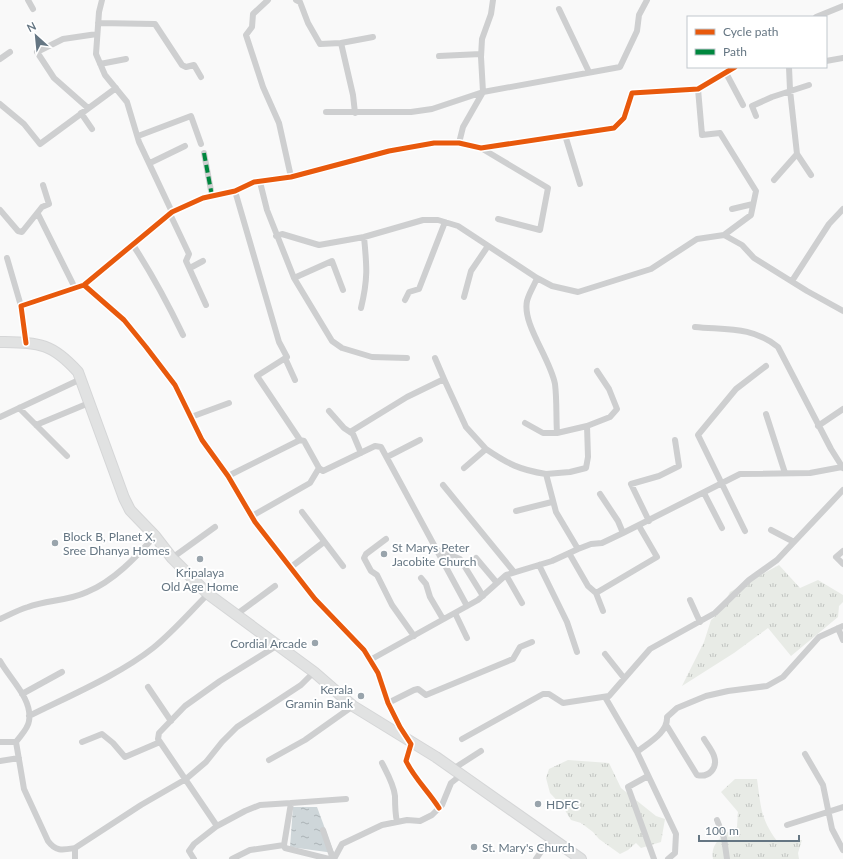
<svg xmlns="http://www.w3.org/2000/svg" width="843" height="859" font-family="Lato,sans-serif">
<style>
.grass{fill:url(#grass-tufts)}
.water{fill:url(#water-ripples)}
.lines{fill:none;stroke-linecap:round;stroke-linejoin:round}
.primary-casing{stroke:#d5d6d7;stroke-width:12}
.street{stroke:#cecfd0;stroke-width:6}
.primary{stroke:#e1e2e2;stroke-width:10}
.quiet{stroke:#00873e;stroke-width:4;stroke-dasharray:8 4;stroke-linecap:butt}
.cycleway-casing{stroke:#fff;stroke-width:8}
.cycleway{stroke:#e8590c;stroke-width:5}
.poi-dot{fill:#99a4ac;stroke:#fff;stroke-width:1.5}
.labels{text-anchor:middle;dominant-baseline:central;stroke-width:4;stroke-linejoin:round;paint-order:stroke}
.poi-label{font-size:12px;fill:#657683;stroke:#fff;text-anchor:start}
</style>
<defs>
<pattern id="grass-tufts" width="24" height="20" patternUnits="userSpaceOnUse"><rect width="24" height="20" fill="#e8ebe6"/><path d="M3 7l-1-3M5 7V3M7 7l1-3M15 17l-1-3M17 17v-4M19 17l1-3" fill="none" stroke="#c0c3c0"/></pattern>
<pattern id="water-ripples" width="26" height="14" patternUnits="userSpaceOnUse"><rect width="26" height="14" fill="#ced6d9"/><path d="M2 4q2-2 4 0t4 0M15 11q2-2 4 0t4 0" fill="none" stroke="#abb2b5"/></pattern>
</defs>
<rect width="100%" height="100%" fill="#f9f9f9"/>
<path class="grass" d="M779,565L800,588L818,580L843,595V602L839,606L838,617L791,656L768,628L734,653L682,686L704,642L711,620L720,612L730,592Z
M568,760L609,763L621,788L656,816L665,819L661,842L641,848L636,843L628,850L620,854L599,839L593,832L581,823L571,820L563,807L550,793L546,778L549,769Z
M735,779H757C761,806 760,818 777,841L802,840L798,853L799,859H713C710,843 724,833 737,827L738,812L721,792Z"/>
<path class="water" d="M293,807H317L334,853L290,847Z"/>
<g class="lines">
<defs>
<path id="primary" d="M0,342C39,343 51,342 78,372L124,498L130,510L155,536L172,558L208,594L314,672L353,706L436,757L581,859"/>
</defs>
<use href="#primary" class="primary-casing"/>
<path class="street" d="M28,0L33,9
M102,0L99,12L96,54L105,75L127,102L139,142L172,212
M268,0L253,14L252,27L246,35L263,87L279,123L291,177
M296,0L300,2L308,23L320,44L341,43L353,95L355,113
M559,9L589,72
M816,17L843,6
M98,23L155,24L182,65L186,67L194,65L201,77
M341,43L373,37
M439,56L481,54
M0,59L10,52
M826,61L843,58
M100,64L126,59
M789,67L790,90L797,154L811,175
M726,73L743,105
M698,89L702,135L720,133L756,191L751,215L724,235
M0,104L24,124L40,144L116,88
M88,108L54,78L37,52L63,39L97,34
M326,112H411L432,109L483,92L620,67L637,31L639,15L647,0
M81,113L92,129
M756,116L752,106L772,97L809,85
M565,135L580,184
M138,136L191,116L201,144
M459,143L463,127L483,92L481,57L482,39L491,14L493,0
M481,148L548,188L540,230L498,219
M204,153L212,196
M150,163L185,146
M774,180L797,154
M260,182L267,210L294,278L332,261L343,290
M235,191L279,342L287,357L257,376L300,440
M732,209L753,204
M0,210L18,231L22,232L42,207L49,204L43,185
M38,214L75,288
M170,214L189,254L186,261L206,305
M276,236L282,234L319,245L364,237L423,220H438L458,226L537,278
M133,245C152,274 168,304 183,335
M7,258L21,306
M190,268L203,261
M294,278L332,341L342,348L372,357L407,358
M792,281L829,224L843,209
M84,285L124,320L146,347L175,385L202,440L228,476L255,522L315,599L364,650L378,673L388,703L400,727L411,744L406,761C414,778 429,792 439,808
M464,297L471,271L488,246
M405,300L409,292L419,289L445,222
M361,308C368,279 367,267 364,237
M695,327C726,330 752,326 778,347L831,449L843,468
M26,343L21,306L84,285L172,212L203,198L235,191L254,182L291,177L389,151L434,143H459L481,148L614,128L624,118L632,93L698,89L735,67
M285,358L295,380
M435,358L444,379
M19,408L67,456
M329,411L344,428L353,434L361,453
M766,414L785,473
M0,417L81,379
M191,417L229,403
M525,423L543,433H557
M36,425L89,403
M587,426L557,433C556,417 557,400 555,384C550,358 522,324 527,301C529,293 534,286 537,278L552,286L578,292L651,269L697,239L724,235L742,245L754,258L807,291L843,311
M818,426L843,409
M350,432L407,397L444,379L466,427L486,449
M387,457L420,440
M546,474L570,472L586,468L588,457L587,426L610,417L617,409L609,389L597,371
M228,476L300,440L304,441L319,468L323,471L375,446L381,447L467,606
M443,485L514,572
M704,493L722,528
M600,494L618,521L623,533
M516,511L552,502
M302,512L343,566
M252,516L310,483L319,468
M649,521L631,484L659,476L679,466L675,440
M771,530L794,542
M745,531L698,435L736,389L766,366
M386,539L366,554L364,558L371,571L377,575L392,605L414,636
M578,549L591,544L602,543L623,533L740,474L810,473L842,467
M438,550L460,559L483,596
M843,551L836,557L843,564
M569,553L588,586L596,593L603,611
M172,558L215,527
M476,558L497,583
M539,565L567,622L577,652
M291,567L324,542
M506,575L522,603
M421,578L426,584L430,597L443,619
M596,593L657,557L639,526
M690,600L700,622
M455,613L467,638
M237,614L275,586
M0,619C9,615 18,610 28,607C47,600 68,601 87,592C114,581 136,557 155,536
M838,628L843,640
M278,645L220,681L185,706L159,733L158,739L217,826L245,811L260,805L291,803L284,845L285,848L329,859
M605,654L624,678
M370,660L478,600L506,575L552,561L578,549L556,512L546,474C520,470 508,464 486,449L464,468
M0,661C9,678 33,699 29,721C28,729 20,736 16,742L24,789L48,841C56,852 63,850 75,848V859
M148,687L171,721
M22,694L62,672
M605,697L637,752
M388,703L414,690L418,689L426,695L513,659L520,647L532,642
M29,716C69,696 119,675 153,648C173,632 190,612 208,594
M667,726L697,775C709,778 718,768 714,756C712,750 707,744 704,739
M462,739L543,694H549L563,703L609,696L650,649L715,613L749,580L777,560L843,490
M0,742H16
M82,742L102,734L113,743L125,757L160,742
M805,754L823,785L832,829L843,850
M269,760L305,740L353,706
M0,761L19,758
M382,763C387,773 394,785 395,796C395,805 395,813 397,822
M453,769L481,751
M648,776L628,787L654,859
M291,803L346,799
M717,820L724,838L727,859
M787,825L843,807
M323,830L333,859
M75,848L141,805L186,779L206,762L222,742L237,727L301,685L314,672
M194,859L189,851L194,844L217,826
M232,859L250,850L284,845
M334,859L342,844L382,825L407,820L420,821L432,815L442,805L451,783L461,775
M536,859L551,837
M668,859L675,853L676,834L637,752C648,743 668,733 667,717L677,708L706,696L728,691L767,686L783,677L819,637L843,626"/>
<use href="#primary" class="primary"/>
<path class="quiet" d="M204,153L212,196"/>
<defs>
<path id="cycleway" d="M84,285L124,320L146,347L175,385L202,440L228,476L255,522L315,599L364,650L378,673L388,703L400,727L411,744L406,761C414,778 429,792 439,808
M26,343L21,306L84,285L172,212L203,198L235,191L254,182L291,177L389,151L434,143H459L481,148L614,128L624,118L632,93L698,89L735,67"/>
</defs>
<use href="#cycleway" class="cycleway-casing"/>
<use href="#cycleway" class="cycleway"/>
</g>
<g class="poi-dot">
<circle cx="55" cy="543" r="4"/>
<circle cx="384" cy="554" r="4"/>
<circle cx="200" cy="559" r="4"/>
<circle cx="315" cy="643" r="4"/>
<circle cx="361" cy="696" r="4"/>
<circle cx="538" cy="804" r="4"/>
<circle cx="474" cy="847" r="4"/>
</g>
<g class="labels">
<g class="poi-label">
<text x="63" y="536">Block B, Planet X,<tspan x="63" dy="14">Sree Dhanya Homes</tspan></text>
<text x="392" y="547">St Marys Peter<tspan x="392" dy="14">Jacobite Church</tspan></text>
<text x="200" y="572" text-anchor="middle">Kripalaya<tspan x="200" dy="14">Old Age Home</tspan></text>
<text x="307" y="643" text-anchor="end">Cordial Arcade</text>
<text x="353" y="689" text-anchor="end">Kerala<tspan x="353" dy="14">Gramin Bank</tspan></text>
<text x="546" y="804">HDFC</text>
<text x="482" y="847">St. Mary's Church</text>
</g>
</g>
<rect x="687" y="16" width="140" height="52" fill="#ffffff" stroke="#c1c8cd"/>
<rect x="695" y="29" width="20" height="6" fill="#e8590c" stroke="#c1c8cd"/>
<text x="723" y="36" font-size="12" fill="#657683">Cycle path</text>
<rect x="695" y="49" width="20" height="6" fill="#00873e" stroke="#c1c8cd"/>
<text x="723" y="56" font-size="12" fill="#657683">Path</text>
<g transform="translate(36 36) rotate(333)" stroke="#ffffff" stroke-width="3" paint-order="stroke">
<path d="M0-3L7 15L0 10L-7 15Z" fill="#657683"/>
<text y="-6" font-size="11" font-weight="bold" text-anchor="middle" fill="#657683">N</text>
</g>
<path d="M699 835v6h100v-6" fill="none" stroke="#657683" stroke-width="2"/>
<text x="705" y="835" font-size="12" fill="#657683" stroke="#ffffff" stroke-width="3" paint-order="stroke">100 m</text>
</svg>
